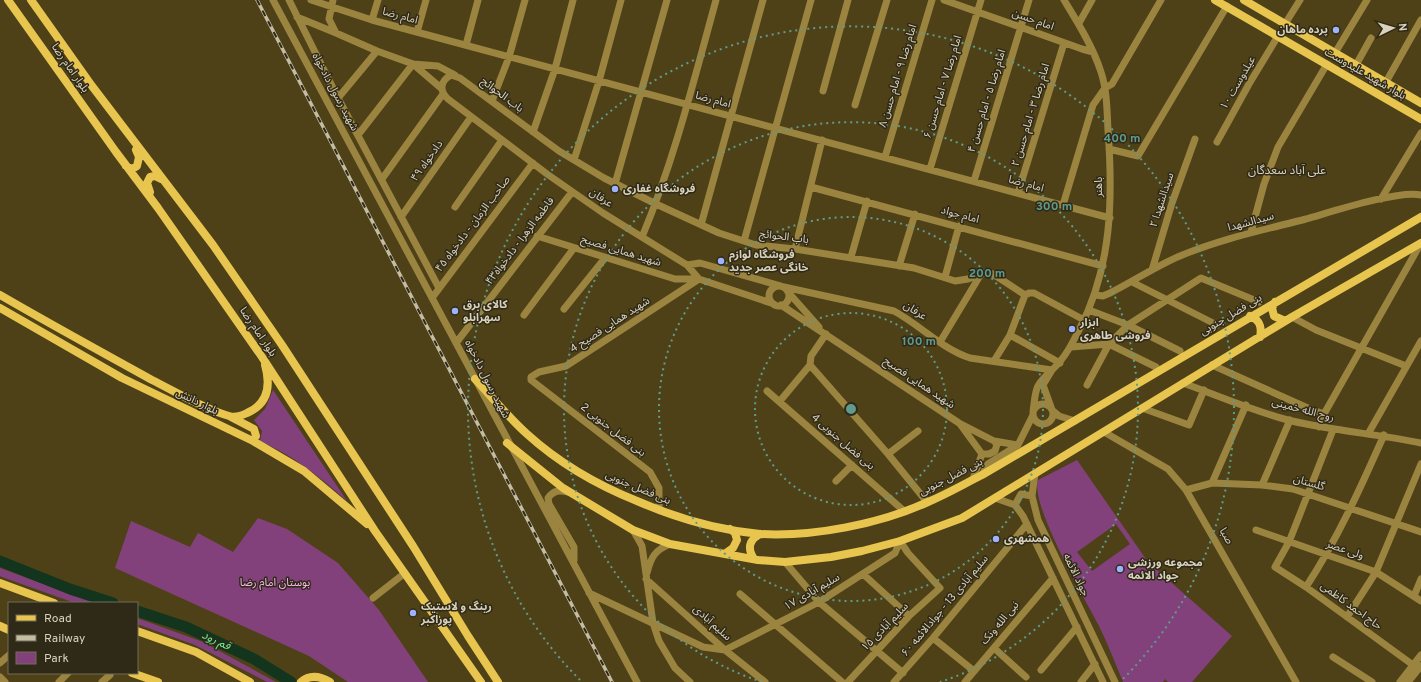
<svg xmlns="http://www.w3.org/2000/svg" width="1421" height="682" font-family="Overpass,'Noto Sans Arabic',sans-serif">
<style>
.green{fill:#83417b;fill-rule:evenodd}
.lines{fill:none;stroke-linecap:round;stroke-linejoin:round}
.river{stroke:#13351e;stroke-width:11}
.minor{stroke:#9a843f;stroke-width:7}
.major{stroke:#e8c54f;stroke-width:8}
.rail-casing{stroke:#c4bca3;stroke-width:3.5}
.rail{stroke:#2f2917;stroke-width:2;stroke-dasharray:6;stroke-linecap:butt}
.ring{fill:none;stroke:#609b8d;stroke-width:2;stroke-dasharray:2 4}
.poi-dot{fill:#9fb3fd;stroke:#2f2917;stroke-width:1.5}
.labels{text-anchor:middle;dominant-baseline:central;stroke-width:3;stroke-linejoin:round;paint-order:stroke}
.street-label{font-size:11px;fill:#d9d2bc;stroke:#2f2917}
.poi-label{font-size:11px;font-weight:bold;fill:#d9d2bc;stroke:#2f2917;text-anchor:start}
.park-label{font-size:11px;fill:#fbb8f0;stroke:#2f2917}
.neighbourhood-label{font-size:12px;fill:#d9d2bc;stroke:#2f2917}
.water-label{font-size:12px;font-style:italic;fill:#63ed93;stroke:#2f2917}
.centre{fill:#609b8d;stroke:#2f2917;stroke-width:2}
.ring-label{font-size:12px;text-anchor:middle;font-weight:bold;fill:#609b8d;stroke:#2f2917;stroke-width:3;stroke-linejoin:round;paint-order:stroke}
</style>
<rect width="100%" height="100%" fill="#4e4117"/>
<path class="green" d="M273,390L347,501C320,477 294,456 260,441L262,431L254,420L265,409Z
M1077,460L1148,562L1232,636L1192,682H1168L1165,679L1163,682H1123C1115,663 1108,644 1099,626C1085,599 1030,505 1038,480ZM1116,524L1130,544L1092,571L1077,552Z
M258,518L287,529L338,563L379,610L428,682H348L309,656L115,568L131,521L190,547L198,533L233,552Z
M0,568L95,603H75L2,577L0,576Z
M137,618L203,642L276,682H267L195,645L137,624Z"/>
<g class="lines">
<path class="river" d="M0,561L70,589L113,603
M137,611L186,627L254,659L291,682"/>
<path class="minor" d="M273,0C394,227 514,455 637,682
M289,0L338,98L439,288
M311,0L372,20L1110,218
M333,0L329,19L336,33L377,51L413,64L438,66L455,75
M944,0L1082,49L1093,52
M297,17L336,33
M372,20L378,0
M1079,23L1092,0
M1285,24L1300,0
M417,32L426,0
M466,45L478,0
M1335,53L1367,0
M1356,65L1371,38
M1386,82L1421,20
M823,91L848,0
M338,98L377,51
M492,101L509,57L525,0
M855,105L887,0
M533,132L555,69L573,0
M358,135L413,64L441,88
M1217,142L1249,84L1278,36
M1109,149L1138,156L1227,6
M885,157L932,0
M574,160L599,81L621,0
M930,169L981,0
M382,179L443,94
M974,181L1029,0
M615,184L667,0
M811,187L1103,266
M1018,193L1064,43
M1381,199L1421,133
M1063,205L1093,105L1105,88L1112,84L1161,0
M455,207L502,140
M401,217L471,117
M701,225L763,0
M1251,232L1264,184L1278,147L1327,64
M537,236L675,279H699
M642,237C674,161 694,80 716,0
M744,241L811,0
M795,249L822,140
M851,257L867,201
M687,265L699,279L774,304
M899,266L915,214
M1152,270L1172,203L1195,139
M945,277L959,226
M1132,282L1217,325
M781,286L700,263L687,265L603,213L547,174L448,99C439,91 440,81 451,75L460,78L559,151L604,178L656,204L719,233L756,245L795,249L914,268L955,281L968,279L985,273L993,274L1025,295L1029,293H1034L1084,320
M769 296a10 10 0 1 1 20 0a10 10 0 1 1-20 0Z
M784,287L894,311C920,325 942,349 970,358L1052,370C1065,358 1072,344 1080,328C1112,266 1113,198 1108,130C1107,111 1107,90 1101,72C1093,47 1078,23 1064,0
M788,292L819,327
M1095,295L1103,296L1110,293C1134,281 1156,266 1180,256C1220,239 1263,230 1306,219C1331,212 1398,190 1421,195
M432,298L533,163
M781,305L959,423L994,441L1018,445
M564,309L605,258
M1089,310L1128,325L1180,351
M524,315L574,248
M1292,317L1316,330L1406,366
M1010,335L1060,363
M940,342L981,274
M456,343L572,192
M1109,344L1156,367
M1071,347L1109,344
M994,361L1010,335L1025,295
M810,365L888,454L927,502
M1212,365L1310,409L1324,414
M1183,383C1219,396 1255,412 1292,421C1335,431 1378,434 1421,443
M1087,385L1109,344L1128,325L1201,278L1259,302
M767,391L904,511
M780,401L810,365L811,356L826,334
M1033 414a10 10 0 1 1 20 0a10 10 0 1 1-20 0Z
M1142,408L1189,425L1204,390
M1053,411L1059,416L1075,421
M1033,412C1036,389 1034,386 1052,370L1043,385L1051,407
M960,424L982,454L973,479
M1319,427L1324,414L1421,243
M1333,430L1289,542L1275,567L1306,587L1413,665
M1104,432L1168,469L1186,490L1296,682
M1368,434L1421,341
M888,454L918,431
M982,454H989L995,451L997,444L994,441
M1035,473L1032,496L1038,520L1115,682
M982,475L988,464L1018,445L1033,415
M836,481L852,465
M1212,483L1246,405
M1262,485L1290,420
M1186,490L1212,483L1262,485L1293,489L1421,532
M568,492C559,490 554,490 548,498L549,504L574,547V560
M995,498L1015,505L1023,516L1103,682
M1015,505L1021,494L1032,496
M659,510V488L650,472L531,380V377L539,372L566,366L699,279
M633,530L642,546L653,623L659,641L675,668L690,682
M1256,530L1376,572L1421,601
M785,562L819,602L903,673
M647,573C651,557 655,550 670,544
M863,574L909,616
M646,579L725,650L765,682
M1306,587C1338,538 1360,489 1384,435
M589,593L703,647L725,650L819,602L895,553L900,541
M740,594L842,682
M1414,596L1421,579
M373,598L405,573
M1347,617L1376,572L1421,464
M933,638L974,671
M994,648L1026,677
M1333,657L1372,682
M0,663L9,655
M1041,670L1077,627
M0,677L5,682
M59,682L68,673
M102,682L110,675
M848,682L909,616L940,588L908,553L900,541
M894,682L933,638L1027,524
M965,682L1053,578
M1081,682L1095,664
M1400,682L1421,655
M1408,682L1421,666"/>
<path class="major" d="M8,0L116,152L158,208L262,357L375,531L481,682
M31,0L92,86L213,245L282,345L413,546L468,636L498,682
M1215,0L1421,119
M1244,0L1421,103
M126,166L132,169L137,166L139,157L136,150
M150,192L147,183L150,177L155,176L161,179
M0,295C50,324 101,352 152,380C174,391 206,410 229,416C235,418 241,416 247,413C268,404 271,386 265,365
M1275,302L1272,308L1274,316L1285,321
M0,308L122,378L253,441L304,471L367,524
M1250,316C1260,320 1262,327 1260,337
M475,379C492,397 508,417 527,434C559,463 597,485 637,501C676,518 718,530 760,534C813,537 880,524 928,502C947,494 964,484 982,475L1421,217
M231,417L254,429L256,436L253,441
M507,443L563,488L633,530L670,544L758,560L785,562L831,557L862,551L900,541L962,518L1292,317L1421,243
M726,553L733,548L737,540L735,533L730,529
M754,559C747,548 749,540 760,534
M0,583L54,603
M0,626L9,630
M137,631L196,652L250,682
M132,673L158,682
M301,682C310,674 320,676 330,682"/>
<defs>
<path id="rail" d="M257,0L612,682"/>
</defs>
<use href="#rail" class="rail-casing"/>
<use href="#rail" class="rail"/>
</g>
<g class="ring">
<circle cx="851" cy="409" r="96"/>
<circle cx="851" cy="409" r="192"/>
<path d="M762 682A287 287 0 1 1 940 682"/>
<path d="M580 680A383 383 0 1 1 1122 680"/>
</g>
<g class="poi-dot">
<circle cx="1336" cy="30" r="4"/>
<circle cx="615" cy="189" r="4"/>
<circle cx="721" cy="261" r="4"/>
<circle cx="455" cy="311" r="4"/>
<circle cx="1072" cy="329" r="4"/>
<circle cx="996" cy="539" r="4"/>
<circle cx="1120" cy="569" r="4"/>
<circle cx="413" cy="613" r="4"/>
</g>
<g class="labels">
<g class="street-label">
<text transform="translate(400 16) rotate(15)">امام رضا</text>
<text transform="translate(1033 20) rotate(20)">امام حسن</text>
<text transform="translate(70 68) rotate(55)">بلوار امام رضا</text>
<text transform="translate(1365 74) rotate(30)">بلوار شهید علیدوست</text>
<text transform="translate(898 76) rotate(-73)">امام رضا ۹ - امام حسن ۸</text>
<text transform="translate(1238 83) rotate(-60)">عیلدوست ۱۰</text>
<text transform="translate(943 87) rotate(-73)">امام رضا ۷ - امام حسن ۶</text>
<text transform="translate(335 92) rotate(62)">شهید رسول دادخواه</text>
<text transform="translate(502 95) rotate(37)">باب الحوائج</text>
<text transform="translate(713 100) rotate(15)">امام رضا</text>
<text transform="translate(987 101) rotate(-73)">امام رضا ۵ - امام حسن ۴</text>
<text transform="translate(1031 115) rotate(-73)">امام رضا ۳ - امام حسن ۲</text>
<text transform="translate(427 161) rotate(-55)">دادخواه ۴۹</text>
<text transform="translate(1026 184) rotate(15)">امام رضا</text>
<text transform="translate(1099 187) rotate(-90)">باهنر</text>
<text transform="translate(601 198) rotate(34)">عرفان</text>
<text transform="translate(1162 200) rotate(-72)">سیدالشهدا ۲</text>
<text transform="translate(960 215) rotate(15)">امام جواد</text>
<text transform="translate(1251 222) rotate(-15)">سیدالشهدا</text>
<text transform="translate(473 224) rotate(-53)">صاحب الزمان - دادخواه ۴۵</text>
<text transform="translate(784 237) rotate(7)">باب الحوائج</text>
<text transform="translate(520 241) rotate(-53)">فاطمه الزهرا - دادخواه۴۳</text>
<text transform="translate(621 251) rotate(17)">شهید همایی فصیح</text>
<text transform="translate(915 311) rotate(33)">عرفان</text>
<text transform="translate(1231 315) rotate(-31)">بنی فضل جنوبی</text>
<text transform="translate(610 325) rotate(-33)">شهید همایی فصیح 4</text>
<text transform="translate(258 332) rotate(56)">بلوار امام رضا</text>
<text transform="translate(487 379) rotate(63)">شهید رسول دادخواه</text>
<text transform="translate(919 383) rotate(34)">شهید همایی فصیح</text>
<text transform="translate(197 402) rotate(26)">بلوار دانش</text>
<text transform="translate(1303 410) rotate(15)">روح الله خمینی</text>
<text transform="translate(613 430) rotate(38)">بنی فضل جنوبی 2</text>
<text transform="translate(843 442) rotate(41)">بنی فضل جنوبی 4</text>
<text transform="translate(951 477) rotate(-27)">بنی فضل جنوبی</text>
<text transform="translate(1309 483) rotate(16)">گلستان</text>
<text transform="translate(638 488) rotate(23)">بنی فضل جنوبی</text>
<text transform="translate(1226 536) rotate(60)">صبا</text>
<text transform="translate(1345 550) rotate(19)">ولی عصر</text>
<text transform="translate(1076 575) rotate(64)">جواد الائمه</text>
<text transform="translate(812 592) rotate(-30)">سلیم آبادی ۱۷</text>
<text transform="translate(945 606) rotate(-50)">سلیم آبادی 13 - جوادالائمه ۶۰</text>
<text transform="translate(1351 606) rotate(36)">حاج احمد کاظمی</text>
<text transform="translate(712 623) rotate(42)">سلیم آبادی</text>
<text transform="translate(1000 623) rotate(-50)">نبی الله ونک</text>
<text transform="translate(885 627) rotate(-46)">سلیم آبادی ۱۵</text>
</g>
<g class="poi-label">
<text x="1328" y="30" text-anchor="end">پرده ماهان</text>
<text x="623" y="189">فروشگاه غفاری</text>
<text x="729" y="255">فروشگاه لوازم<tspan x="729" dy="13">خانگی عصر جدید</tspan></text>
<text x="463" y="305">کالای برق<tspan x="463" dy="13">سهرابلو</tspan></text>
<text x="1080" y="323">ابزار<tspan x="1080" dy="13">فروشی طاهری</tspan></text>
<text x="1004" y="539">همشهری</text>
<text x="1128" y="563">مجموعه ورزشی<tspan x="1128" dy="13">جواد الائمه</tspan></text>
<text x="421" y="607">رینگ و لاستیک<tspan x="421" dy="13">پوراکبر</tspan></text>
</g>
<g class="park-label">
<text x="275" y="583">بوستان امام رضا</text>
</g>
<g class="neighbourhood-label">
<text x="1287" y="171">علی آباد سعدگان</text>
</g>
<g class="water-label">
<text transform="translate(216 641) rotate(25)">قم رود</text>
</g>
</g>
<circle cx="851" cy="409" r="6" class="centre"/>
<g class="ring-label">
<text x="1122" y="142">400 m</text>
<text x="1054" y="210">300 m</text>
<text x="987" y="277">200 m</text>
<text x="919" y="345">100 m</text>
</g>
<rect x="8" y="602" width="130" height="72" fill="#2f2917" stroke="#736d59"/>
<rect x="16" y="615" width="20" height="6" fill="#e8c54f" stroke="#736d59"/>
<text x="44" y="622" font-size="12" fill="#d9d2bc">Road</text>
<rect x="16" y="635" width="20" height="6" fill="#c4bca3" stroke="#736d59"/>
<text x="44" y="642" font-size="12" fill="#d9d2bc">Railway</text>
<rect x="16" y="652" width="20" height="12" fill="#83417b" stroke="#736d59"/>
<text x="44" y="662" font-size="12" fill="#d9d2bc">Park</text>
<g transform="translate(1393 28) rotate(85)" stroke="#2f2917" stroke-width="3" paint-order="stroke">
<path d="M0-3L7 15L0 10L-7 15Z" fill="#d9d2bc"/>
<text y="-6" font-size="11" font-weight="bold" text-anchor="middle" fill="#d9d2bc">N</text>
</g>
</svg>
